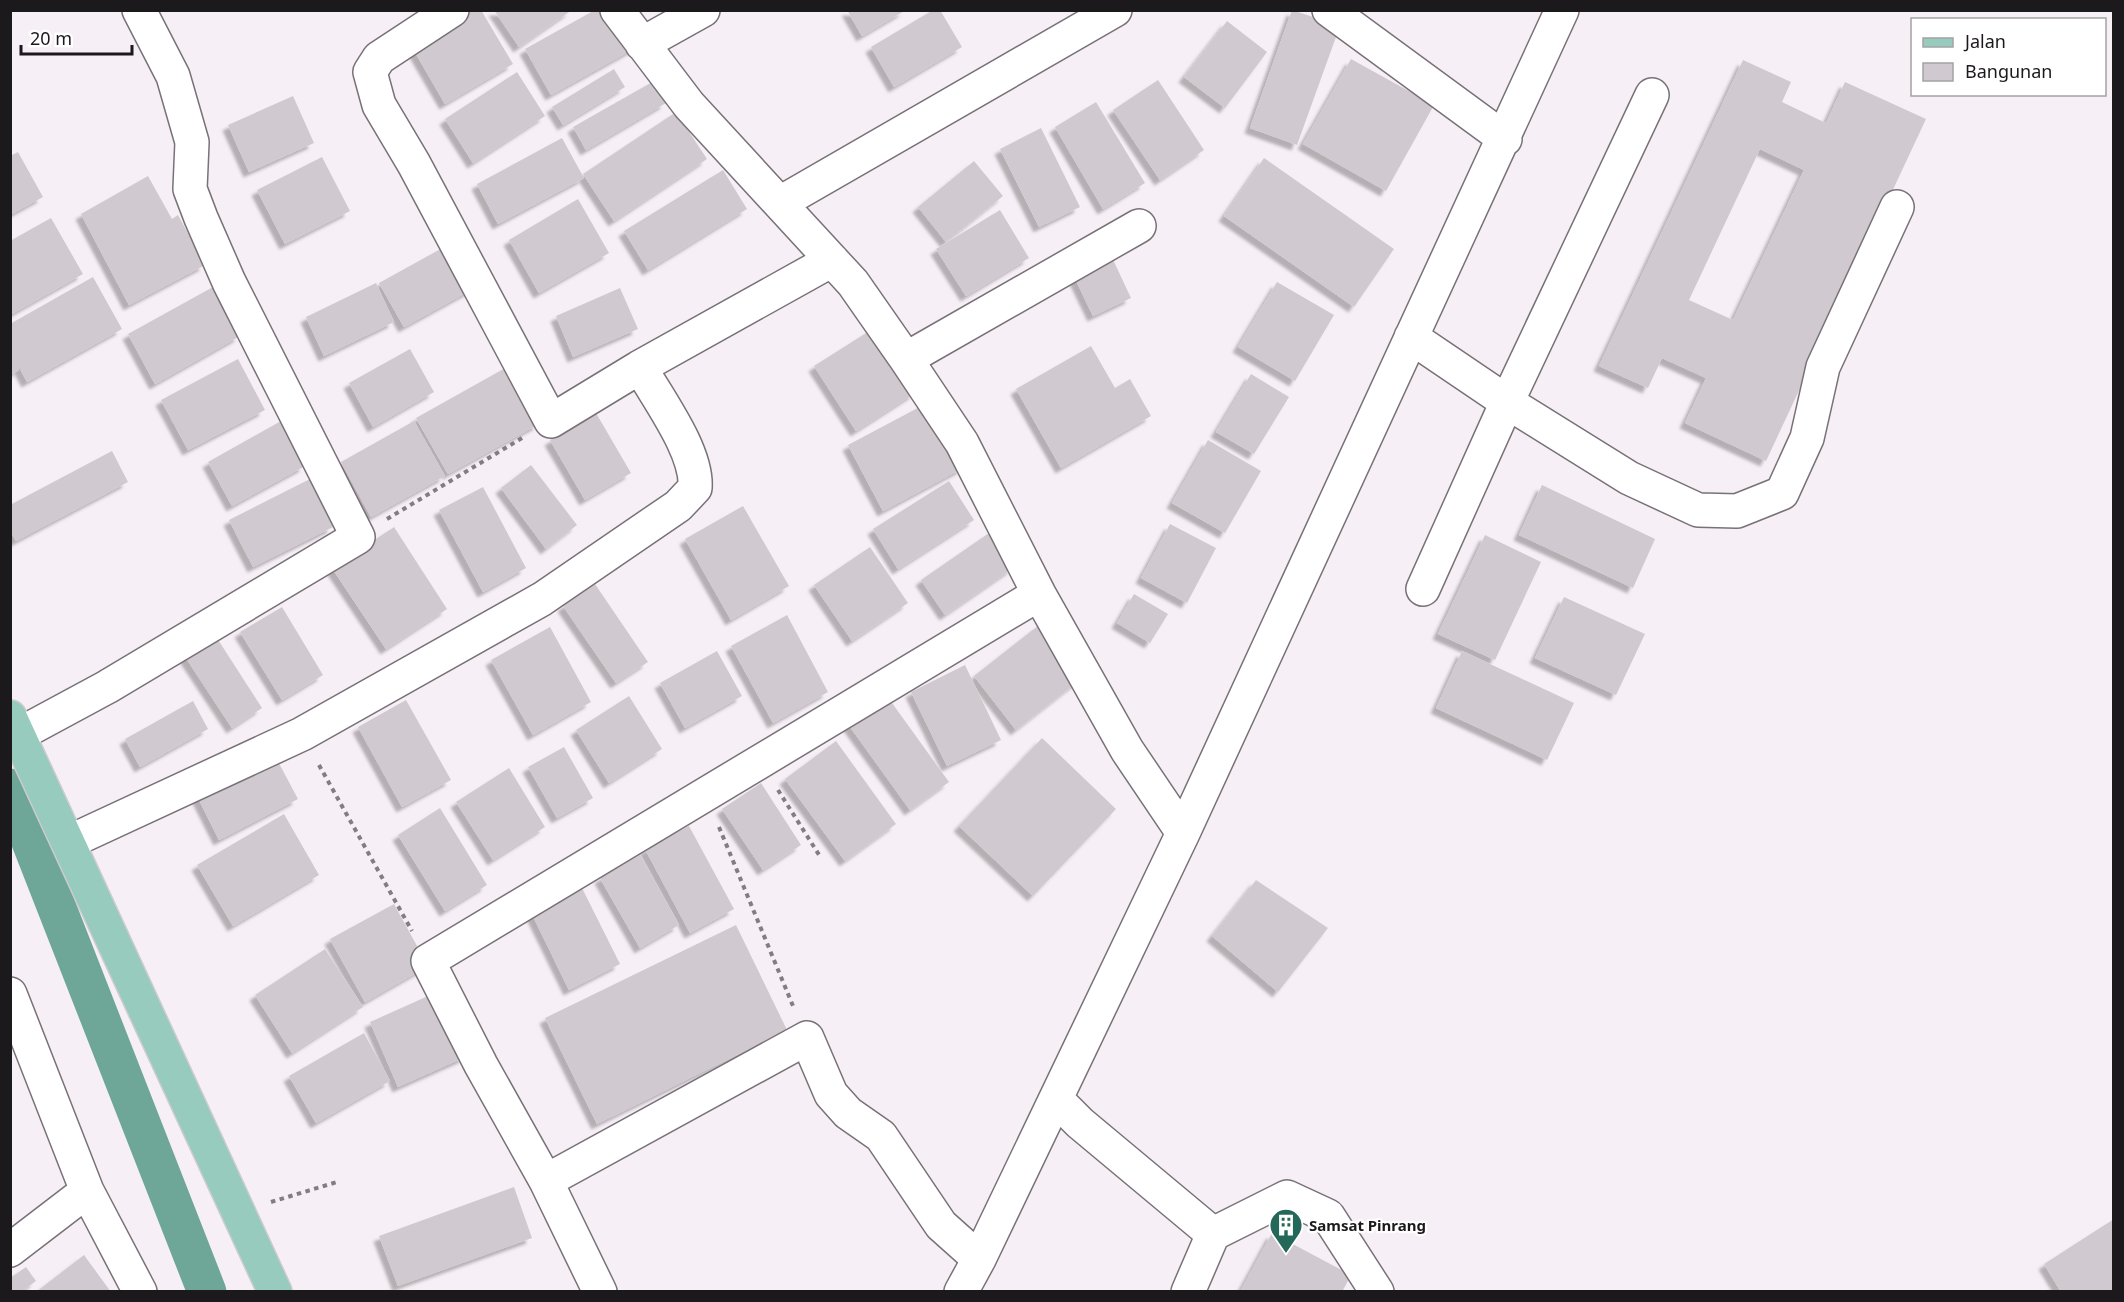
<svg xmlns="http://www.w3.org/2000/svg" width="2124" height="1302" font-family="'Noto Sans',sans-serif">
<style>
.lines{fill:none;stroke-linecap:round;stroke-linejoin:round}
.canal{stroke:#6ea697;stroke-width:39}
.building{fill:#d1c9d0;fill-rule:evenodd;filter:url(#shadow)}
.minor-casing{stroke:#787177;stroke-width:36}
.major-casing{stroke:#cdcccd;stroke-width:36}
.path{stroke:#827d82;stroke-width:4;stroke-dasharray:4.5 4.5;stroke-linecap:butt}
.minor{stroke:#fff;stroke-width:33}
.major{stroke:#96cbbe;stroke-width:33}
.labels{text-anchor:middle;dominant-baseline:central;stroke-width:4.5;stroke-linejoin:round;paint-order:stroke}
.poi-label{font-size:15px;font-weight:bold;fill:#1c191c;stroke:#fff;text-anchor:start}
</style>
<defs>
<filter id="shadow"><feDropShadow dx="-5.5" dy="5.5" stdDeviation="1.5" flood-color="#0004"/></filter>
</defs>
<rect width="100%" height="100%" fill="#f7eff6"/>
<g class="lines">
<path class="canal" d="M10,788L207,1292"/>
</g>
<path class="building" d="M473,10H481L513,64L445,104L412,47Z
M494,10H572L519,47Z
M595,10H615L635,48L551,95L525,49Z
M847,10H906L862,36Z
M933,10H940L962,47L894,87L871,47Z
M1292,10L1340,26L1297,145L1250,128Z
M1227,21L1267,52L1225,108L1184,77Z
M1351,59L1434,105L1386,191L1303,144Z
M1743,60L1791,82L1782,102L1826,123L1845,82L1926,119L1766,461L1685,423L1706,378L1662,358L1648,388L1599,366ZM1760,149L1804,170L1733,320L1689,300Z
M614,69L625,87L563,125L552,107Z
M517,72L545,116L473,163L445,119Z
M1158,80L1204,150L1160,180L1113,110Z
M654,81L666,103L586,150L573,127Z
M293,96L314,143L249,172L228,125Z
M1096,102L1145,183L1103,209L1055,127Z
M676,112L707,159L614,221L583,174Z
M1041,128L1080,207L1039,227L1000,149Z
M562,138L584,178L498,224L477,184Z
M18,152L43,197L10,215V156Z
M322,157L350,211L285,244L257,190Z
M1264,158L1394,249L1354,307L1224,216Z
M974,161L1003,196L946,242L918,207Z
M723,170L747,209L648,270L624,231Z
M148,176L172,219L178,215L205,265L129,305L81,214Z
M578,199L609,253L539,293L509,240Z
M1000,210L1029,258L966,296L936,249Z
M51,218L83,274L10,315V241Z
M446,246L471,290L404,327L379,283Z
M1108,249L1131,298L1093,316L1070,268Z
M93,277L122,329L27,382L16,361L19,370L10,375V324Z
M1277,282L1334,315L1295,381L1238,347Z
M376,283L394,322L324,356L306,317Z
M213,287L240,336L155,384L128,334Z
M620,288L638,329L573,357L556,316Z
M874,328L915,393L856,431L814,366Z
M1091,346L1115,388L1130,379L1151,416L1061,468L1016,389Z
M410,349L434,392L373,427L349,383Z
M238,359L265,410L188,450L161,400Z
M507,367L539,424L448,474L416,418Z
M1251,374L1289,397L1254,454L1216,432Z
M929,402L963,468L883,511L848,445Z
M596,413L631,473L585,500L550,440Z
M281,421L305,466L232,506L208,462Z
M414,421L445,476L371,517L341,462Z
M1208,440L1261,471L1225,533L1172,503Z
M112,451L128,482L16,541L10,531V505Z
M531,465L577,525L546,549L501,488Z
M310,479L333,527L253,567L229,520Z
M949,481L974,520L898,569L873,529Z
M1542,485L1655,539L1633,588L1519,535Z
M483,487L526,568L483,592L439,510Z
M743,506L789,586L731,620L685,539Z
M1170,524L1216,548L1187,603L1141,578Z
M394,527L447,609L386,649L332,568Z
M989,533L1013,568L945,615L921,580Z
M1485,535L1541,562L1495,660L1438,634Z
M870,547L908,603L852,641L814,585Z
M595,584L648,662L616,683L563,606Z
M1134,594L1168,614L1150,643L1117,623Z
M1564,597L1645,634L1616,695L1535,658Z
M282,607L323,675L282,700L240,632Z
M787,615L828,692L773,723L731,646Z
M1039,625L1081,679L1016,730L974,676Z
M550,627L591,702L533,735L491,660Z
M215,635L262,708L232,728L184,655Z
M717,651L742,696L685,728L660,683Z
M1462,651L1574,703L1547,760L1436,708Z
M965,665L1001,740L947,766L911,692Z
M629,696L662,749L609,783L576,730Z
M887,696L949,782L910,810L848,724Z
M406,700L451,780L402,807L358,727Z
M193,701L208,729L140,767L125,739Z
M1042,738L1116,809L1033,896L959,826Z
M836,741L896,824L845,861L785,779Z
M564,747L593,798L557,818L528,767Z
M274,754L298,799L219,840L197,796Z
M509,768L545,827L493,860L456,802Z
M761,783L801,845L763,870L722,809Z
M440,808L487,885L445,911L398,835Z
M284,814L319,875L233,926L197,865Z
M689,826L734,909L690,933L645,849Z
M640,855L679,925L640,948L600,878Z
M1256,880L1328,928L1278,992L1212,936Z
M582,888L620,964L569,990L532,914Z
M394,904L428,966L365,1002L330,939Z
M736,925L787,1030L597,1124L545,1018Z
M325,949L363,1007L292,1053L255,995Z
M437,992L465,1057L398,1087L370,1022Z
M364,1033L390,1081L316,1123L289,1076Z
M514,1187L532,1238L398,1286L379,1236Z
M2114,1219V1292H2061L2044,1264Z
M1272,1233L1351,1275L1342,1292H1240Z
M84,1255L111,1292H36Z
M26,1267L36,1281L21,1292H10V1278Z"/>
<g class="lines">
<defs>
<path id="minor" d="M452,10L379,58L370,72L379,105L414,164L551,421L640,367
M617,10L689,105L853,283L906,359L962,443L1039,594L1127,750L1183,833
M1329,10L1505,139
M642,44L703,10
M780,203L1115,10
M1411,337L1507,402L1629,478L1698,510L1737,511L1782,493L1807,438L1823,367L1897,207
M906,359L1139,226
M1423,589L1507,402L1652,95
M18,735L107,687L358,537L229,282L201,218L190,189L192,142L173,76L139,10
M69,842L302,734L542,599L678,506L695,488C698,452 658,399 640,367L832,260
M10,994L87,1191L140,1292
M1056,1099L1080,1123L1213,1234L1188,1292
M546,1181L807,1038L831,1094L848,1113L881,1136L941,1225L979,1259
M1213,1234L1287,1197L1328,1216L1377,1292
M10,1250L87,1191
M600,1292L546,1181L481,1065L428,961L1039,594
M961,1292L979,1259L1183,833L1562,10"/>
<path id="major" d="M10,717L275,1292"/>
</defs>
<use href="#minor" class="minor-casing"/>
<use href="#major" class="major-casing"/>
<path class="path" d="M387,519L522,438
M319,765L412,931
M778,790L821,858
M719,827L793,1006
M271,1202L337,1182"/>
<use href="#minor" class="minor"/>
<use href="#major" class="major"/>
</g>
<defs>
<symbol id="building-pin" viewBox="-11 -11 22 30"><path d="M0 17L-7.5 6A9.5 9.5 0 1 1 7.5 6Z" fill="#246859" stroke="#fff"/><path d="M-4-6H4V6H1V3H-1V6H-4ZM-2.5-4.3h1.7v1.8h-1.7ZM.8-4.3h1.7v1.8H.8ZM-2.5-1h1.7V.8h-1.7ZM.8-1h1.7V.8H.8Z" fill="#fff"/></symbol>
</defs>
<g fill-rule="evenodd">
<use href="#building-pin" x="1267" y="1206" width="38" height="52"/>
</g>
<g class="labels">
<g class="poi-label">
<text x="1309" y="1225">Samsat Pinrang</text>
</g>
</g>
<rect width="2124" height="1302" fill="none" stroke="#1c191c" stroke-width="24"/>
<rect x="1911" y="18" width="195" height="78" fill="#ffffff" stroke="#a4a3a4" stroke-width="1.5"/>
<rect x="1923" y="38" width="30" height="9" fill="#96cbbe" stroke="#a4a3a4" stroke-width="1.5"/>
<text x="1965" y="48" font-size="18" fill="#1c191c">Jalan</text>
<rect x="1923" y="63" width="30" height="18" fill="#d1c9d0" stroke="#a4a3a4" stroke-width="1.5"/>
<text x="1965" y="78" font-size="18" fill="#1c191c">Bangunan</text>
<path d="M21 45v9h111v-9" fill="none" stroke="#1c191c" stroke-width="3"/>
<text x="30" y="45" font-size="18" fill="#1c191c" stroke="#ffffff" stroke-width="4.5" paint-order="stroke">20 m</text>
</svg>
